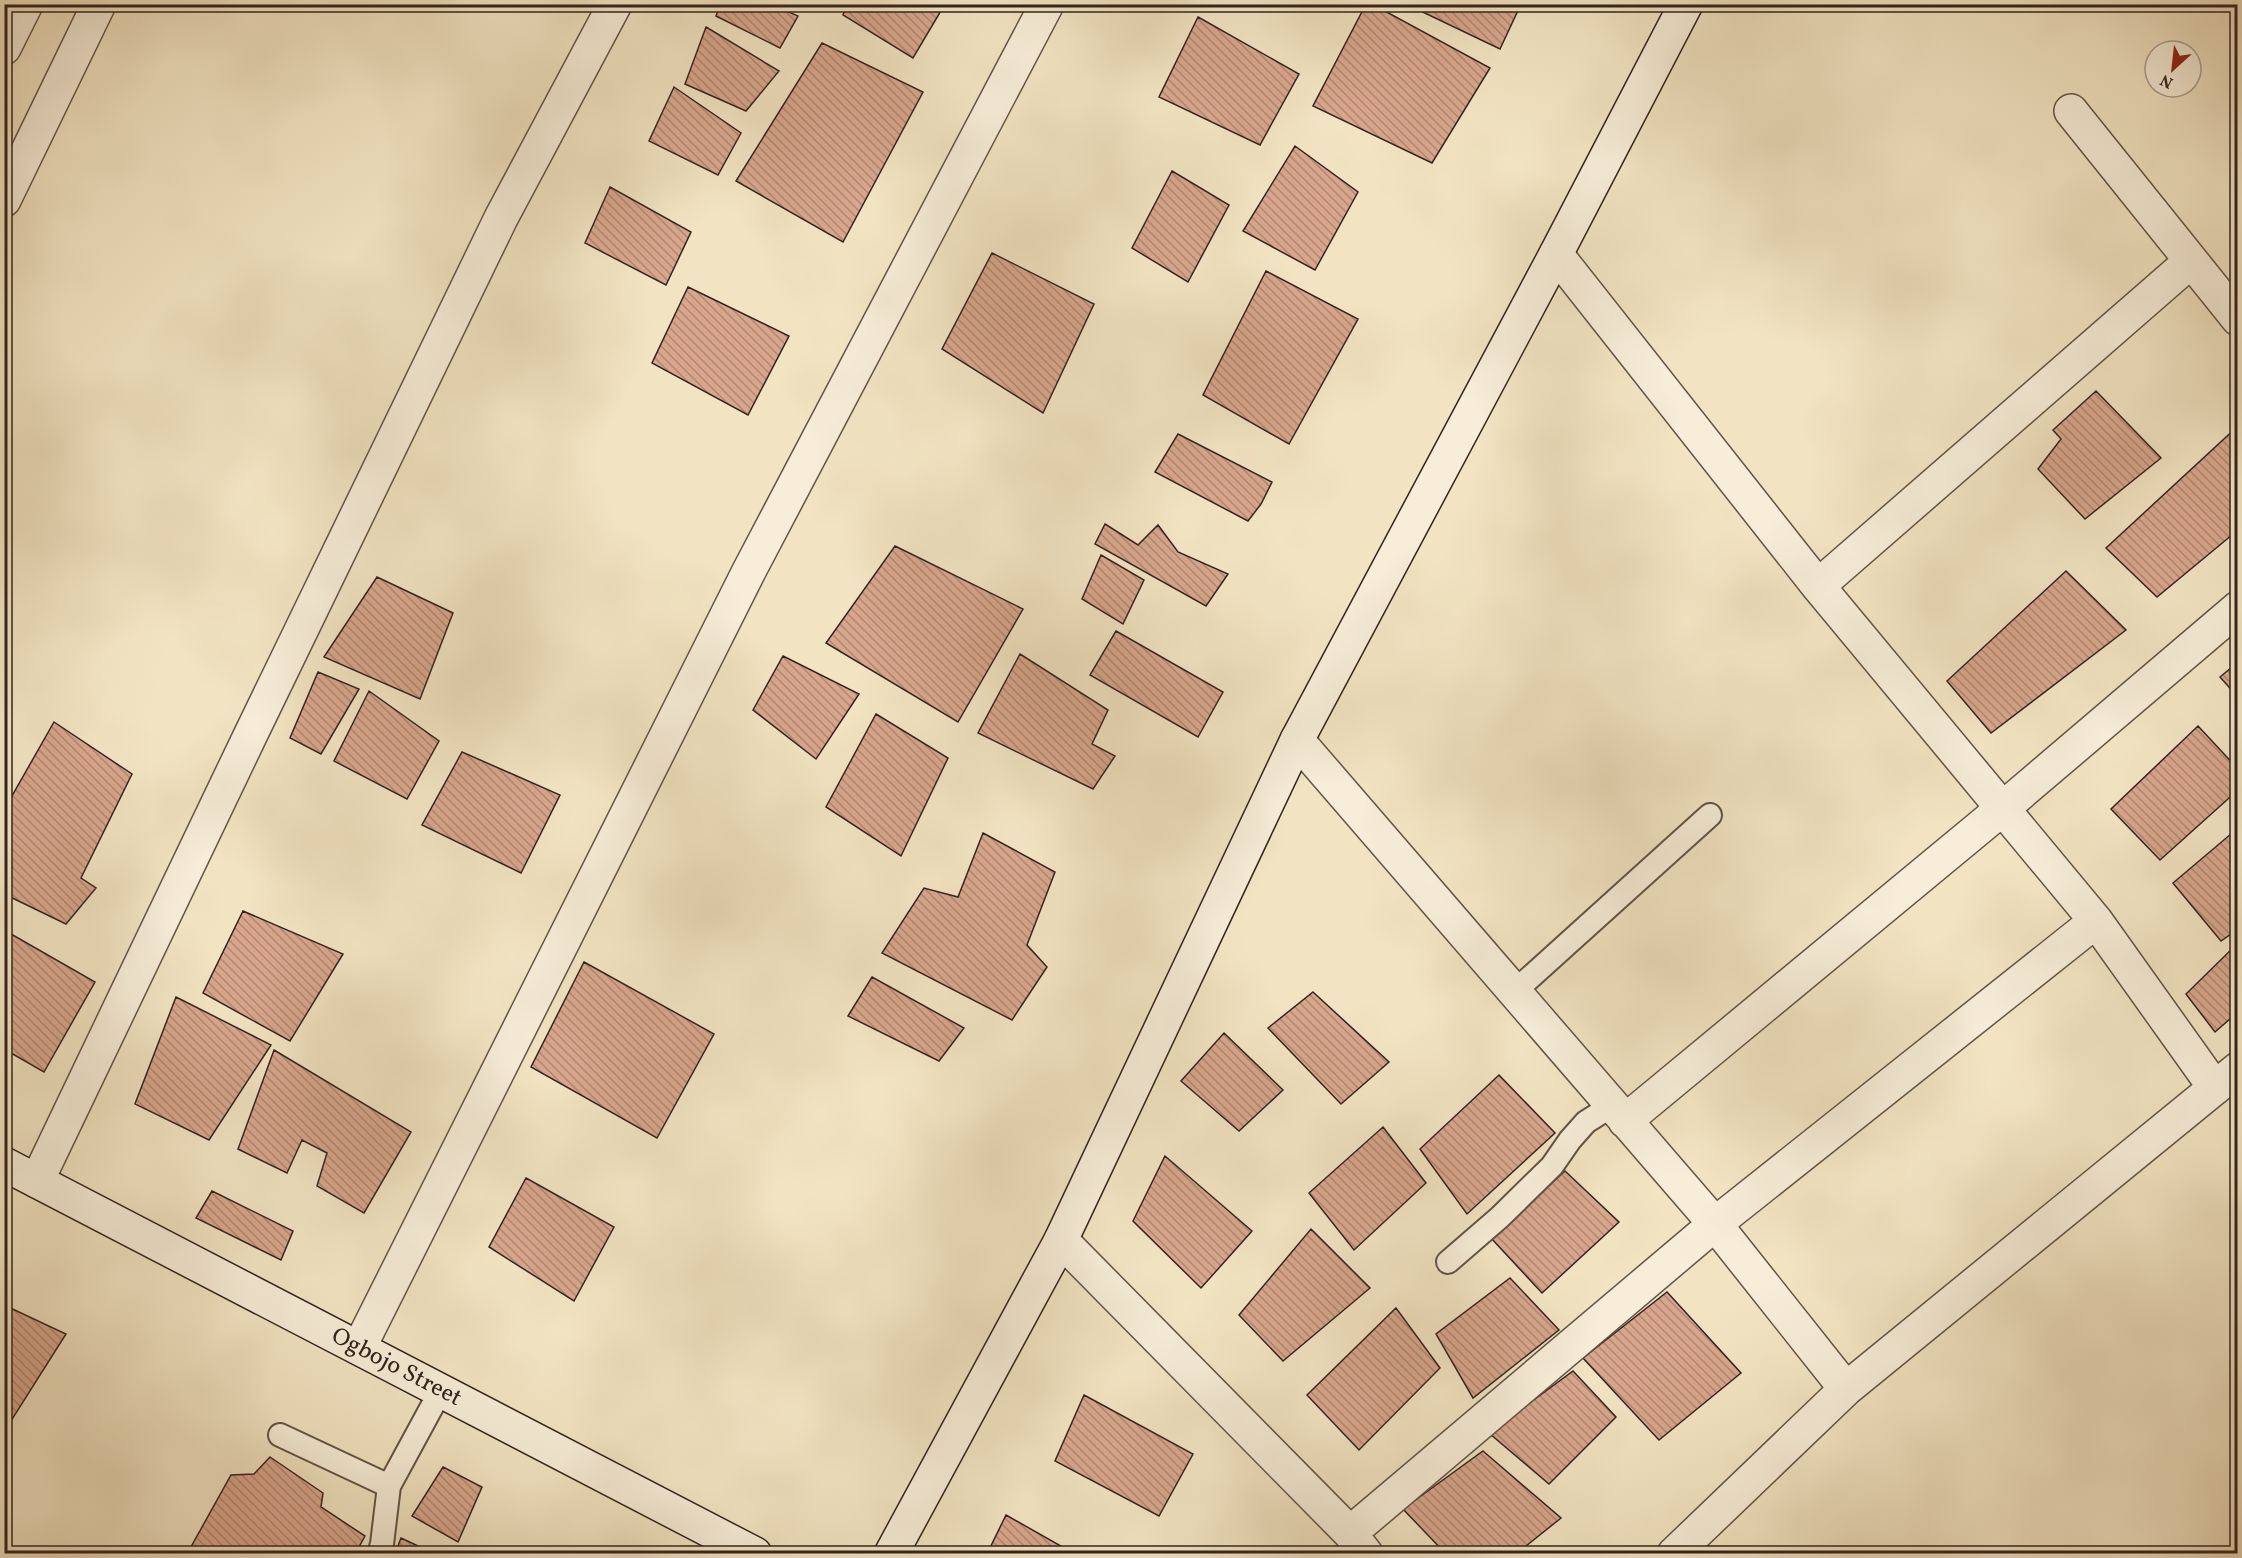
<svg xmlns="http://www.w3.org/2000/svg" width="2242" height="1558" font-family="Vollkorn,serif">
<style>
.building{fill:url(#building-back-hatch);stroke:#32241f;stroke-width:1.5}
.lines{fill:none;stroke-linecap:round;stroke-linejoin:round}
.lane-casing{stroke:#625448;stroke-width:26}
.street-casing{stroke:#625448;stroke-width:36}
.secondary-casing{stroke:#32241f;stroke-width:36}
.lane{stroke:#f7edd8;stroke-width:22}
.street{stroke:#f7edd8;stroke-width:33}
.secondary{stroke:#f7edd8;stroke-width:33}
.labels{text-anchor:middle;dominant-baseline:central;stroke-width:5;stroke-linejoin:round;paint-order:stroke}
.street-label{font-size:24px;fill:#32241f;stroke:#f7edd8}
</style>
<defs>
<pattern id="building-back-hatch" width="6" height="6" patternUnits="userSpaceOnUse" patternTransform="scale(1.5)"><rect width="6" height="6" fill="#d9a68d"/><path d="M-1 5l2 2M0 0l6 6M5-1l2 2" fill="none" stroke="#b18773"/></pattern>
</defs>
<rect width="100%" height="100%" fill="#f2e4c3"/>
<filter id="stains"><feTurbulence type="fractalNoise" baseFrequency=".00333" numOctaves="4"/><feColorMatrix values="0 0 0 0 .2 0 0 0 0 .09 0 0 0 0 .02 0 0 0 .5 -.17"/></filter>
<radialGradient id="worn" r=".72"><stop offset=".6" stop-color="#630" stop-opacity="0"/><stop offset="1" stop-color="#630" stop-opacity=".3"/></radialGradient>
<path class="building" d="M720,4H771L798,16L780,48L716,16Z
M847,4H945L913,58L843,15Z
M1366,4H1372L1490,68L1432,163L1313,106Z
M1406,4H1521L1500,49Z
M1198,17L1299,74L1260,145L1159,97Z
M706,27L779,71L746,111L685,84Z
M822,43L923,92L843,242L736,181Z
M674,87L741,133L718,175L649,141Z
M1295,146L1358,192L1315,270L1243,231Z
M1172,171L1229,205L1188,282L1132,248Z
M610,187L691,232L666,285L585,243Z
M992,253L1094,304L1043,413L942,349Z
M1266,271L1358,319L1289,444L1203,395Z
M688,287L789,336L748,415L652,363Z
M2096,391L2161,458L2085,519L2038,469L2061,439L2053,430Z
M2238,426V530L2157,597L2106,548Z
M1178,434L1272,482L1261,504L1248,521L1155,472Z
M1105,524L1138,545L1158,525L1178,552L1228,574L1206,606L1095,544Z
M895,546L1023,609L958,722L826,643Z
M1101,555L1144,580L1123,624L1082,599Z
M2066,571L2126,630L1991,733L1947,681Z
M377,577L453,613L420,699L324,657Z
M1116,631L1223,692L1198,737L1090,675Z
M1020,654L1108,710L1092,744L1115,756L1093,789L978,733Z
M783,656L859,694L816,759L753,710Z
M2238,662V697L2220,677Z
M318,672L359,689L321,754L290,738Z
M369,691L439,741L407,799L334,761Z
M876,714L948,758L901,856L826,807Z
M54,722L132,774L81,878L96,888L66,924L4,894V810Z
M2198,726L2238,769V790L2160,860L2111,809Z
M462,752L560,795L521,873L422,825Z
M2238,828V929L2221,941L2173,883Z
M983,833L1055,872L1027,945L1047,967L1012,1020L882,953L924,888L958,897Z
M243,911L343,954L290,1041L203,993Z
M4,930L95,982L44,1072L4,1049Z
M2238,943V1012L2215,1032L2186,994Z
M584,962L714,1034L657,1138L531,1067Z
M872,977L964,1028L939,1061L848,1016Z
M1313,992L1389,1062L1341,1104L1268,1028Z
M176,997L271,1045L209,1140L135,1104Z
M1224,1033L1283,1090L1239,1131L1181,1081Z
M274,1050L411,1132L364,1213L317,1186L327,1153L302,1140L287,1173L238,1149Z
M1499,1075L1555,1133L1467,1214L1420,1149Z
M1383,1127L1426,1183L1354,1250L1309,1193Z
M1165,1156L1252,1231L1201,1288L1133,1221Z
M1565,1171L1619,1222L1542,1293L1491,1238Z
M526,1178L614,1227L574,1301L489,1247Z
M212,1191L293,1231L281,1260L196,1218Z
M1311,1229L1370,1288L1283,1361L1239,1315Z
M1510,1278L1559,1330L1473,1398L1436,1334Z
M1667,1292L1741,1373L1659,1440L1583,1358Z
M4,1305L66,1334L4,1432Z
M1396,1308L1440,1368L1359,1450L1307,1395Z
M1573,1371L1616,1417L1549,1484L1489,1433Z
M1084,1395L1193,1454L1159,1516L1055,1461Z
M1483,1451L1561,1518L1516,1554H1446L1403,1509Z
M270,1457L323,1493L321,1507L365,1536L355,1554H187L231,1475L254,1474Z
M443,1467L482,1487L458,1542L412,1516Z
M1006,1515L1075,1554H987Z
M401,1538L435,1554H395Z"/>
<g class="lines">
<defs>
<path id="lane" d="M1514,992L1710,815
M1448,1262L1500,1217L1552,1166L1570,1140L1586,1122L1613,1105
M280,1435L389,1486
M379,1554L382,1544L389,1486L441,1390"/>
<path id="street" d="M4,48L26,4
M2071,111L2238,319
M4,200L99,4
M1556,254L1818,586L2096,921L2215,1088
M1818,586L2191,261
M1297,740L1715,1224L1846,1389
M1625,1121L2002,809L2238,608
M37,1181L249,738L501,218L615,4
M1061,1240L1350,1533L1366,1554
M359,1348L749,571L1047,4
M1350,1533L1715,1224L2096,921
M1674,1554L1846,1389L2238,1069"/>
<g id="secondary">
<path id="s1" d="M4,1164L755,1554"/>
<path d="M891,1554L1061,1240L1297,740L1556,254L1686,4"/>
</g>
</defs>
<use href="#lane" class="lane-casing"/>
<use href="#street" class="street-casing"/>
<use href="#secondary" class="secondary-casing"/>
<use href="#lane" class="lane"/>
<use href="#street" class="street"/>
<use href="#secondary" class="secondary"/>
</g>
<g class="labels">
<g class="street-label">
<text stroke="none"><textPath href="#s1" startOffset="442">Ogbojo Street</textPath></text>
</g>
</g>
<rect width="2242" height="1558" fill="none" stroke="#f2e4c3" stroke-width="24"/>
<rect x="6" y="6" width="2230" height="1546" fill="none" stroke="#32241f" stroke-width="3"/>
<rect x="12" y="12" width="2218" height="1534" fill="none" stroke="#32241f" stroke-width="1.5"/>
<g transform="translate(2173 69) rotate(207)"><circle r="28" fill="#f7edd8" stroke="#a89d8e" stroke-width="1.5"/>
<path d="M0-4.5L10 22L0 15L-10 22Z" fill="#8f2418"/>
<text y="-9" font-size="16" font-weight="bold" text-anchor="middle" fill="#32241f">N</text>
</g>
<rect width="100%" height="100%" filter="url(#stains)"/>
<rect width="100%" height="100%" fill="url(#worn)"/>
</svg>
